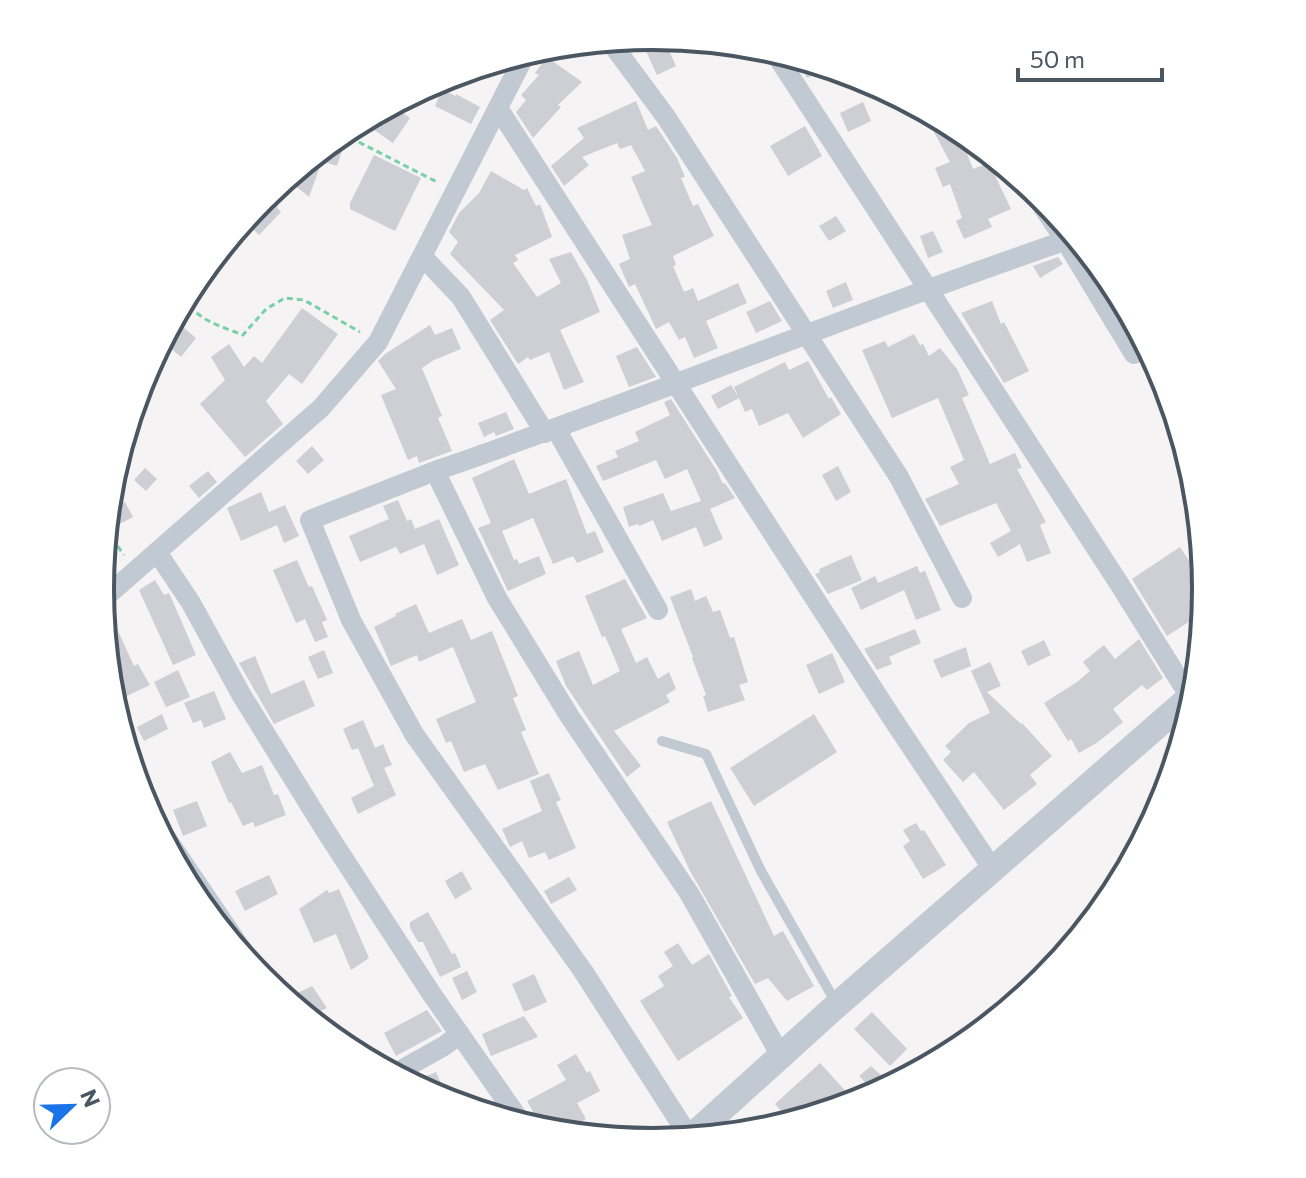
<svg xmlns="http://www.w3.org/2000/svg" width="1306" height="1178" font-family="Commissioner,sans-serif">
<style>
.building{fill:#cdcfd5}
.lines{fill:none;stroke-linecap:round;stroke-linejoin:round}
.path{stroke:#7ad0a6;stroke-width:3;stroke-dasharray:6 4;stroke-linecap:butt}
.service{stroke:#c1cad2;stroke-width:10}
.minor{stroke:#c1cad2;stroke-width:20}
.tertiary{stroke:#c1cad2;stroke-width:26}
.rim{fill:none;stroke:#4a5661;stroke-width:4}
</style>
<rect width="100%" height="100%" fill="#f5f3f3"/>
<path class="building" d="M665,42L676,66L657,75L646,51Z
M547,57L582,82L558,105L561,107L533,138L516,112L526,100L521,95L539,75L535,73Z
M795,57L805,60L830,68L807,78Z
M442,90L456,96V94L480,107L471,124L435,106Z
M636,101L648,130L656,126L677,158L685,177L681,178L693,206L698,204L714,236L673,256L676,265L673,266L684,292L693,288L698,301L738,283L747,303L706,321L718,348L694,358L685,337L679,340L669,322L656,329L635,284L629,287L619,264L630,259L622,235L652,225L631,177L645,171L631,145L620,149L617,143L582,157L589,165L564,186L551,166L584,138L577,128Z
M863,102L871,121L848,132L840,113Z
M392,105L410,118L393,143L361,121Z
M921,108L965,133L960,136L973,169L989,163L1011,209L988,219L992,227L964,239L956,221L962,218L950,184L943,187L935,168L950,162Z
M805,126L822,156L788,176L770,146Z
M350,127L337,166L322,161L309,197L292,183L298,169Z
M374,155L421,178L395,231L350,209V203Z
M491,171L524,190L527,188L536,206L540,204L552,237L515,255L518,260L513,263L537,297L561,283L549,259L571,252L587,280L600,312L560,330L584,382L564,390L549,352L530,360L528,357L518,364L490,320L504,310L450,254L458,242L449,232L459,213L479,193Z
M287,177L277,208L281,212L259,235L244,220L263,197Z
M836,216L846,231L829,241L819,226Z
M933,231L943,252L928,258L920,236Z
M1058,257L1063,264L1040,278L1033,266Z
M846,282L853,300L833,308L826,291Z
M770,301L782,321L756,333L746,312Z
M992,301L1001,324L1004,322L1029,371L1004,383L961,313Z
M302,308L338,334L302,384L289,374L266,401L283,424L245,457L200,404L225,380L211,357L229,344L244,367L254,356L262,363Z
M173,319L196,338L181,357L162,341Z
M430,325L435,335L452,328L461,349L434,360L422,368L442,416L438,418L452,451L419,463L417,456L408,460L381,395L396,389L378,361L385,354Z
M914,334L920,345L923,344L929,356L940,348L957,369L969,395L962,398L990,464L1015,453L1022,468L1017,469L1046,522L1040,525L1051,553L1027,562L1020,544L998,557L990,543L1011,531L996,503L940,526L925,499L959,484L950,467L964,460L938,398L892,418L862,350L885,341L888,347Z
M637,347L656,377L629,387L616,356Z
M808,361L829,399L831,397L841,414L803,438L788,413L759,426L752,409L745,412L734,387L785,362L789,370Z
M731,385L739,398L718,409L711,396Z
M671,399L717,471L723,484L725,483L735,498L710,509L723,539L704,547L696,527L662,541L653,520L639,526L638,524L629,527L623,507L663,493L671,511L701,501L687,469L665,479L656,460L603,481L596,466L618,457L615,451L639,441L635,432L670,415L664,402Z
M506,412L514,429L496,436L494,432L484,437L478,423Z
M312,446L324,460L308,474L296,461Z
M514,459L529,494L566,479L587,534L595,531L604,552L577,563L573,556L553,564L533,518L502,531L514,560L517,559L519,564L539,556L546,574L508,591L478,528L491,523L472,478Z
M838,466L851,492L836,501L822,475Z
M145,468L157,479L146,491L134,480Z
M208,471L217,482L199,498L189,486Z
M261,492L269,512L285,505L299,536L284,543L277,525L241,541L227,508Z
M398,500L407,521L411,519L415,529L439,519L459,565L437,575L424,544L400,554L396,547L360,562L349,536L389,519L383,506Z
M125,502L133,517L116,526L108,512Z
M1180,547L1206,586L1204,612L1167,636L1132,579Z
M851,555L862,580L828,594L815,574L820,572L819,569Z
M297,560L309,587L312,586L327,620L322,622L328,637L315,642L305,619L296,623L273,570Z
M917,566L920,573L925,571L941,610L916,620L904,590L861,610L851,588L875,576L878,583Z
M625,579L647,618L621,629L636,663L647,657L658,679L669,672L676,689L666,695L670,702L614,731L641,766L627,777L566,686L556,661L579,651L593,685L620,671L605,636L602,637L585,596Z
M155,580L164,595L169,593L170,595L196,655L173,665L139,590Z
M691,589L695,601L706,596L713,612L720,610L730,638L734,637L748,682L739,685L745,700L708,712L703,696L706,695L692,658L693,657L670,597Z
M416,604L429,633L462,619L471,640L492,631L518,696L513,698L526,730L521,732L539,774L498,790L485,764L464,772L451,741L446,743L436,719L476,702L453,647L419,662L417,655L391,666L374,627L396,616L395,614Z
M109,611L134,666L138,664L150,685L112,703L102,614Z
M915,629L921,643L889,657L892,664L877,670L864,649Z
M1139,639L1163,678L1147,690L1142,685L1113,709L1123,722L1098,742L1079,753L1071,739L1068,741L1044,703L1077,682L1090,671L1083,662L1104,645L1115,659Z
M1044,640L1051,655L1028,666L1021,651Z
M966,647L971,666L941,678L933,660Z
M324,650L333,673L318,679L308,657Z
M832,653L845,682L819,694L806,665Z
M255,656L271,694L304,680L315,706L274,724L239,663Z
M990,662L1001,686L987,692L1021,724L1022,723L1052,756L1030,775L1037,784L1004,810L974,772L963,782L943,760L951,752L945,746L969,723L990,713L971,671Z
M178,670L190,697L166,707L154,682Z
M214,691L226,719L204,728L201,720L193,723L184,703Z
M162,714L168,729L144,741L137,727Z
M814,714L837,752L754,806L730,768Z
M363,720L375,748L383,744L392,765L384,768L396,795L358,814L351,798L374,786L358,748L352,750L343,729Z
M230,752L242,773L262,765L274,795L278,794L286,815L255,827L253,822L243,826L231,802L229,803L211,762Z
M549,773L561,800L556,802L576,848L549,860L545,852L529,858L522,841L510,847L502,829L542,811L530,781Z
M197,801L207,826L183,836L173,810Z
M711,801L774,936L783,931L814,986L787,1001L768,978L755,984L690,871L667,822Z
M916,823L921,831L924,830L946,865L923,879L903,846L910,841L903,830Z
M462,871L472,889L455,899L445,881Z
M269,875L278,894L245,911L235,891Z
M569,877L577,890L551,904L544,891Z
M339,889L369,958L351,970L336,934L314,943L299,909L327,890L329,893Z
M428,912L452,954L455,953L461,967L440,977L423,942H418L410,928V922Z
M678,943L692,965L709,954L732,996L729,997L743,1018L678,1061L640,1001L664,986L658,976L673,966L664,952Z
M467,971L477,992L462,1000L452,978Z
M534,974L547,1002L524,1012L512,984Z
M312,986L327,1008L307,1017L285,999Z
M427,1010L442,1031L396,1056L384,1033Z
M872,1012L907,1049L890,1066L854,1029Z
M524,1016L538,1037L491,1056L482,1034Z
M576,1054L587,1073L590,1071L600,1091L577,1103L586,1119L560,1133L544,1131L527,1101L566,1080L557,1065Z
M820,1063L850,1096L836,1108L790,1122L775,1104Z
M871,1066L883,1077L872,1089L859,1076Z
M436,1072L449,1102L410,1083Z"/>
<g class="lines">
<path class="path" d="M341,133L437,182
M185,297C193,319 223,327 243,335L266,309L285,298L304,300L360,332
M106,530L124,555"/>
<path class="service" d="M662,741L706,754L761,871L836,1003"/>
<path class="minor" d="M609,40L666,117L899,477L962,598
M773,50L1120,585L1190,697
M498,108L892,718L992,868
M1028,185L1065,240L1134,354
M423,257L461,297L545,433
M556,429L658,610
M435,471C650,397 860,310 1076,237
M157,552L191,603L242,696L327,833L431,993L523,1125
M101,601L321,408L378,342L526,53
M140,795L150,814L263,981
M394,1074L444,1046L460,1034
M690,1138L583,971L414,734L351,620L310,520L435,471L497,598L570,717L689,893L781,1056"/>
<path class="tertiary" d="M690,1138L837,1005L1196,692"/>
</g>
<path d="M0 0H1306V1178H0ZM114 589a539 539 0 1 1 1078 0a539 539 0 1 1-1078 0Z" fill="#fff" fill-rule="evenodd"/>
<path class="rim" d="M114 589a539 539 0 1 1 1078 0a539 539 0 1 1-1078 0Z"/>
<g transform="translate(72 1106) rotate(67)"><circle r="38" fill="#ffffff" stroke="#b7bbc0" stroke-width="2"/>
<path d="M0-6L14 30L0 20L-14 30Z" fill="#1a73e8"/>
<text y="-12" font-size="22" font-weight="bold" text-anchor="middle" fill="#4a5661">N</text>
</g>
<path d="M1018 68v12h144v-12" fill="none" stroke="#4a5661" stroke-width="4"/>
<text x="1030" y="68" font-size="24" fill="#4a5661" stroke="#ffffff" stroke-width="6" paint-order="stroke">50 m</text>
</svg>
